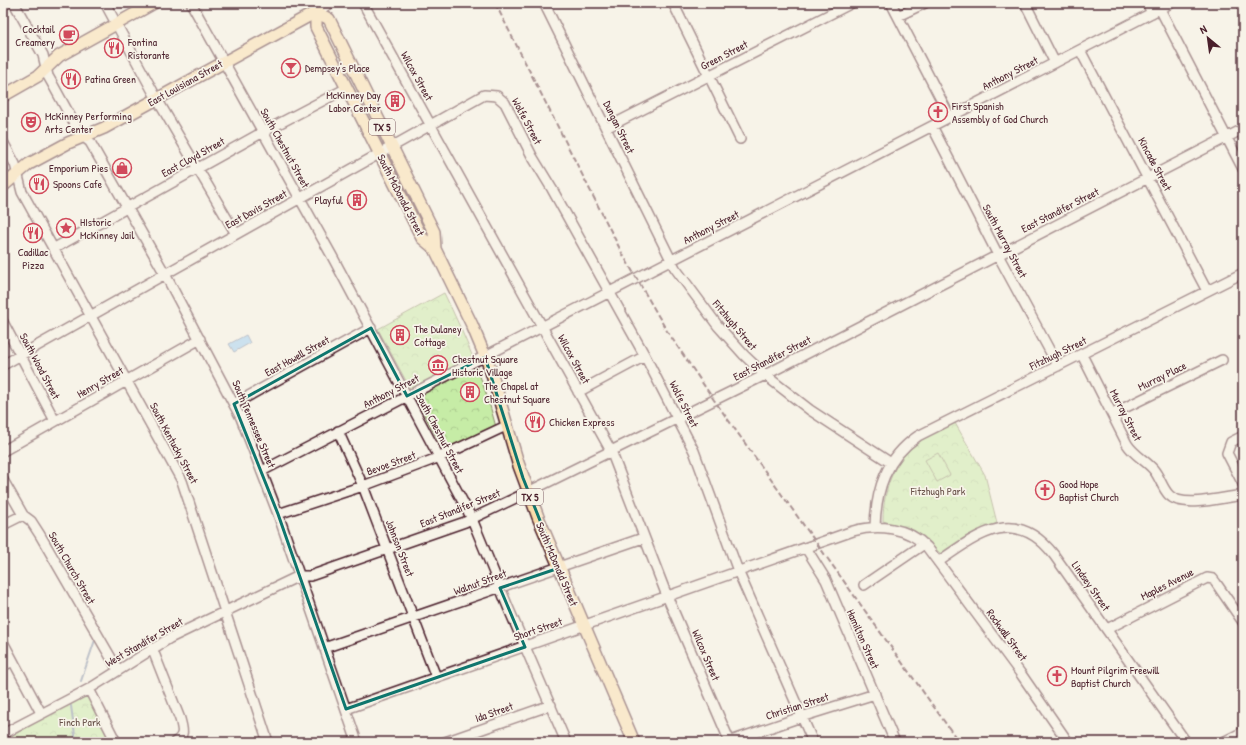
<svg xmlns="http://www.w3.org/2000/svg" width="1246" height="745" font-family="'Patrick Hand',sans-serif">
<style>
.park{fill:url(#park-crowns);stroke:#888668}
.garden{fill:#c6eca6;stroke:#888668}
.water{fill:#97ccf5;stroke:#7887a4}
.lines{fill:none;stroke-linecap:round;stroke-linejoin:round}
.stream{stroke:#7887a4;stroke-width:2}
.minor-casing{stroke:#4a1f2b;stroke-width:12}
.major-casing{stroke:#4a1f2b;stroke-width:14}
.minor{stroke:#f7f3e8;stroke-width:9}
.major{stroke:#faddab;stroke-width:11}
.rail{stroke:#4a1f2b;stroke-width:2;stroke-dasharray:6 3;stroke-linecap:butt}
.marked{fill:none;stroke:#0f766e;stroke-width:3;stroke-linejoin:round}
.labels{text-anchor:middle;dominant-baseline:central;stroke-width:3.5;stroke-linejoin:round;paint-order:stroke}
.shield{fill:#f7f3e8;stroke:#7e5f64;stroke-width:1}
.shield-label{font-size:10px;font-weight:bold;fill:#4a1f2b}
.poi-label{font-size:11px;fill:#4a1f2b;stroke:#f7f3e8;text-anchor:start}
.street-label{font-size:11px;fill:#4a1f2b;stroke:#f7f3e8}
.park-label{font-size:11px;fill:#69524a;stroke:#f7f3e8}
</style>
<defs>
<pattern id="park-crowns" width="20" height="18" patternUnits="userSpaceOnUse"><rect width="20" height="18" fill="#c6eca6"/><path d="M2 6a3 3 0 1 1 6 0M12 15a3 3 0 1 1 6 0" fill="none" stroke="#acca8f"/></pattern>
</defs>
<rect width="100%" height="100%" fill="#f7f3e8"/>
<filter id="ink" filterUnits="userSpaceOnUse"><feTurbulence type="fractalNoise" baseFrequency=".025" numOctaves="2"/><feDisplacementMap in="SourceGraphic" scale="8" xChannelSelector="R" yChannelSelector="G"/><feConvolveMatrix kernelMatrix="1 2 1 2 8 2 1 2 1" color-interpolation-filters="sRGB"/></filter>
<g filter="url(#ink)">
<path class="park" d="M444,293C466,338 483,378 496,427L445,453L378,329Z
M955,423L985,475L997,523L966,538L941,554L924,538L902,527L883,521C883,488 895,455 925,438C934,432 945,428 955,423Z
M89,694L112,742H10L7,738Z"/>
<path class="garden" d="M938,453L950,475L937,482L925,460Z"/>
<path class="water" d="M246,335L250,343L234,352L229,344Z"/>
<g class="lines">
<path class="stream" d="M81,681L95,640
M71,706L76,742"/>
<defs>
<path id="minor" d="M14,3L43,55L48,76L52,83L80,134L90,142L94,149L165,274L241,418L278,514L357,742
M105,3L157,99L236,234
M191,3L332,256L472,519L508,607L566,742
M363,3L611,451L667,596L730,742
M544,3L675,268L718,326L744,355L765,375L810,410L891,463
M673,3L740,139
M891,3L950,117
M1025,3L1055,63
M1147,3L1152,13
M1160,9L1243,169
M316,12L331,3
M898,16L925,3
M1080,50L1207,291
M932,126L998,255L1058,366
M606,128L852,3
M3,142L15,164L22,192L182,481L268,742
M53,249L263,132L347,88
M3,322L55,421
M1082,355L1127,444C1134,455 1145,460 1153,469C1160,477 1162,488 1169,495C1182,509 1225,497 1243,495
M3,365L484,95L497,96L505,103L532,156L552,189L645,356L694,451L738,571L813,742
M578,392L645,356
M234,404L371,328
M1112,414L1222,360
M338,431L363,486L436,677
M1243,436L1231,442L1227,453L1243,484
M3,451L200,339
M262,471L1171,3
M3,480L23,515L31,521L40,535L118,670
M278,514L363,486L440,457L508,425
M3,525L23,515
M875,527C876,489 886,458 918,436L1243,273
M806,548L826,580L895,742
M938,562C978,534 1016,505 1054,555L1186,742
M864,585L924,544
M1107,629L1207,578L1213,579L1216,583L1243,622
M3,642L41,713
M152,648L180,719C183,730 185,736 175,742
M324,648L643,538
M3,666L13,661
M89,689L116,742
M346,709L853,531C878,524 908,527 927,547L1021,674L1068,742
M3,734L89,689L170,638L299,576H310L465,522L528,492L765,375L1243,129
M445,742L551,705
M728,742L801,717L875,694
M1223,742L1243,732"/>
<path id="major" d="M312,3L316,12V27L422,238L435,249
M316,12L329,19L434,232L435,249L472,325L490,368L518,463L538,517L634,742
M3,96L38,76L59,56L154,3
M3,186L29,164L68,143L104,128L316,12"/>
</defs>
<use href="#minor" class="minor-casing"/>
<use href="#major" class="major-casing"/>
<use href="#minor" class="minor"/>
<use href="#major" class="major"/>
<path class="rail" d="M495,3L622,253L667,331L714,400L959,742"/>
</g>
</g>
<path d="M0 0H1246V745H0ZM371,328L407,396L485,357L523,478L559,568L500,588L525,647L346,709L278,514L234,404Z" fill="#f7f3e8" fill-opacity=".55" fill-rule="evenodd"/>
<path class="marked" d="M371,328L407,396L485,357L523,478L559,568L500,588L525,647L346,709L278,514L234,404Z"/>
<defs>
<symbol id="cafe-ring" viewBox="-11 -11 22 22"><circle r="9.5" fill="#f7f3e8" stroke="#d1495b" stroke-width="1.5"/><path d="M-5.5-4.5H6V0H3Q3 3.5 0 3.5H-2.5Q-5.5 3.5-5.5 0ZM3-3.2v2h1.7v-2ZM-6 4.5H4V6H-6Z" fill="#d1495b"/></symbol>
<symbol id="restaurant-ring" viewBox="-11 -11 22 22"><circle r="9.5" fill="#f7f3e8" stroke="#d1495b" stroke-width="1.5"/><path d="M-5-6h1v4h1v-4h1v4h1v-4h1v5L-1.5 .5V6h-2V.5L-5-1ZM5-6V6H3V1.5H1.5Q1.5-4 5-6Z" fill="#d1495b"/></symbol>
<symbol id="bar-ring" viewBox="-11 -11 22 22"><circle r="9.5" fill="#f7f3e8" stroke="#d1495b" stroke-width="1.5"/><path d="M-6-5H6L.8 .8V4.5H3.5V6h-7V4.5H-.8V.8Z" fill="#d1495b"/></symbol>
<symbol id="building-ring" viewBox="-11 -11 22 22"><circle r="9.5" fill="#f7f3e8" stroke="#d1495b" stroke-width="1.5"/><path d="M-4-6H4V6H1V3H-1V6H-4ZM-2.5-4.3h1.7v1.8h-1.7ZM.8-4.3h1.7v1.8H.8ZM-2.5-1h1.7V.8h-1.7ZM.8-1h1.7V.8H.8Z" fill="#d1495b"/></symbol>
<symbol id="church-ring" viewBox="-11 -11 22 22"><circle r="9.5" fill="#f7f3e8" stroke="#d1495b" stroke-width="1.5"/><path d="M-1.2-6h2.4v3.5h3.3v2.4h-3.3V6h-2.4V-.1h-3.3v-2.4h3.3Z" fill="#d1495b"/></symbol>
<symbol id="theatre-ring" viewBox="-11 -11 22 22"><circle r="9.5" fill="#f7f3e8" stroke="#d1495b" stroke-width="1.5"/><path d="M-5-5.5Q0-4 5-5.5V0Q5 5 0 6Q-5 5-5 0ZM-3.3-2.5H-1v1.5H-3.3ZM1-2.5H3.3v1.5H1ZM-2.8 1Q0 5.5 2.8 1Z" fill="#d1495b"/></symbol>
<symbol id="shop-ring" viewBox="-11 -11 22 22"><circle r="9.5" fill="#f7f3e8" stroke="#d1495b" stroke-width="1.5"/><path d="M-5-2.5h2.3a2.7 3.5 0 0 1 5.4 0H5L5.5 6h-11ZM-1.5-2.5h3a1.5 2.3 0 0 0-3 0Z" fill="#d1495b"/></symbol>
<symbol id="sight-ring" viewBox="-11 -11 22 22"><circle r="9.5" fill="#f7f3e8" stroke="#d1495b" stroke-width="1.5"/><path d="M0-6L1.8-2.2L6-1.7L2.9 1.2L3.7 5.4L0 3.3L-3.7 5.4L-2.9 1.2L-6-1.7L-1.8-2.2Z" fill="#d1495b"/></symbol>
<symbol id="museum-ring" viewBox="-11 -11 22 22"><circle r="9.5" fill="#f7f3e8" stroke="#d1495b" stroke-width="1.5"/><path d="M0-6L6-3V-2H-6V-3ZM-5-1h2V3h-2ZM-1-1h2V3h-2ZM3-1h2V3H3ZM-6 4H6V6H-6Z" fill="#d1495b"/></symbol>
</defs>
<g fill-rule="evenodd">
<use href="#cafe-ring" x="58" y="24" width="22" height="22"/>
<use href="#restaurant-ring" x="103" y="37" width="22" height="22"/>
<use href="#bar-ring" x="280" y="57" width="22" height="22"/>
<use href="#restaurant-ring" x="60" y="68" width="22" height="22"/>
<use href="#building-ring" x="384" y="90" width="22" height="22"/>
<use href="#church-ring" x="927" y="101" width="22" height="22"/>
<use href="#theatre-ring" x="20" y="111" width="22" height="22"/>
<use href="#shop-ring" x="111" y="157" width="22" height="22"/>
<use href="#restaurant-ring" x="28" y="173" width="22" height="22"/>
<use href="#building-ring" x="346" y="189" width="22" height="22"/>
<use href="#sight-ring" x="55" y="217" width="22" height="22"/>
<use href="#restaurant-ring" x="22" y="222" width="22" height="22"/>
<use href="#building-ring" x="389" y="324" width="22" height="22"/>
<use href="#museum-ring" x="427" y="354" width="22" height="22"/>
<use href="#building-ring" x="459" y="381" width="22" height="22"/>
<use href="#restaurant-ring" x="524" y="411" width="22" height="22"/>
<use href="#church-ring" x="1034" y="479" width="22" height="22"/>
<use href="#church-ring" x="1046" y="665" width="22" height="22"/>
</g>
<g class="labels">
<g class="shield">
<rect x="369" y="119" width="26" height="16" rx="3"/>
<rect x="517" y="489" width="26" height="16" rx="3"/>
</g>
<g class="shield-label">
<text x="382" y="127">TX 5</text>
<text x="530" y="497">TX 5</text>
</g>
<g class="poi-label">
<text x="55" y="29" text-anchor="end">Cocktail<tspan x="55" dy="13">Creamery</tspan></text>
<text x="128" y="42">Fontina<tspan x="128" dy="13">Ristorante</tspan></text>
<text x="305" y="68">Dempsey's Place</text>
<text x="85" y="79">Patina Green</text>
<text x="381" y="95" text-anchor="end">McKinney Day<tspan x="381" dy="13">Labor Center</tspan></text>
<text x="952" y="106">First Spanish<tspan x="952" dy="13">Assembly of God Church</tspan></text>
<text x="45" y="116">McKinney Performing<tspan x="45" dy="13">Arts Center</tspan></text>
<text x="108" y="168" text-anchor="end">Emporium Pies</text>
<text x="53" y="184">Spoons Cafe</text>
<text x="343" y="200" text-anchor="end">Playful</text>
<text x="80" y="222">HIstoric<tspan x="80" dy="13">McKinney Jail</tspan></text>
<text x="33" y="252" text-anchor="middle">Cadillac<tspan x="33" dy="13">Pizza</tspan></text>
<text x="414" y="329">The Dulaney<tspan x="414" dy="13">Cottage</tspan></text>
<text x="452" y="359">Chestnut Square<tspan x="452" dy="13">Historic Village</tspan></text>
<text x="484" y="386">The Chapel at<tspan x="484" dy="13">Chestnut Square</tspan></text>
<text x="549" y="422">Chicken Express</text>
<text x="1059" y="484">Good Hope<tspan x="1059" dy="13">Baptist Church</tspan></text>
<text x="1071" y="670">Mount Pilgrim Freewill<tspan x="1071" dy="13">Baptist Church</tspan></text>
</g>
<g class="street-label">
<text transform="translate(724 55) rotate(-27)">Green Street</text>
<text transform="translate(1010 73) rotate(-27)">Anthony Street</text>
<text transform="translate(417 76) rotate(61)">Wilcox Street</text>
<text transform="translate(185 83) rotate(-29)">East Louisiana Street</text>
<text transform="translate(527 121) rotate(62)">Wolfe Street</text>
<text transform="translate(619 127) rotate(64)">Dungan Street</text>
<text transform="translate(285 148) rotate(61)">South Chestnut Street</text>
<text transform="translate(193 157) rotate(-29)">East Cloyd Street</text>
<text transform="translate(1155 164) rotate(62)">Kincade Street</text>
<text transform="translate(401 195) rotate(63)">South McDonald Street</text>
<text transform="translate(256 209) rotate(-29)">East Davis Street</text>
<text transform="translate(1060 210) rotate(-27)">East Standifer Street</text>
<text transform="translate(711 227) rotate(-27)">Anthony Street</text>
<text transform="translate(1005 241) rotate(62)">South Murray Street</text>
<text transform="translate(735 325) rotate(50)">Fitzhugh Street</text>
<text transform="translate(1058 353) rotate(-26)">Fitzhugh Street</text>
<text transform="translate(297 356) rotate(-29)">East Howell Street</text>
<text transform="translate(772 358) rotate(-27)">East Standifer Street</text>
<text transform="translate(574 359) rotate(61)">Wilcox Street</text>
<text transform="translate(40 366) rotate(62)">South Wood Street</text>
<text transform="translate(1162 376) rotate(-26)">Murray Place</text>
<text transform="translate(100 382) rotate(-30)">Henry Street</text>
<text transform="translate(391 391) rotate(-27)">Anthony Street</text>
<text transform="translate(684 404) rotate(63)">Wolfe Street</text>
<text transform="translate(1126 415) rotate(63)">Murray Street</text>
<text transform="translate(254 424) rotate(67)">South Tennessee Street</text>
<text transform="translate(440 433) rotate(62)">South Chestnut Street</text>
<text transform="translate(174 443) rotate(62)">South Kentucky Street</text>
<text transform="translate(391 463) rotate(-20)">Bevoe Street</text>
<text transform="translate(460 508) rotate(-22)">East Standifer Street</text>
<text transform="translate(400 548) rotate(69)">Johnson Street</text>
<text transform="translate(557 564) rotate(67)">South McDonald Street</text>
<text transform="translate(72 568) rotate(60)">South Church Street</text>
<text transform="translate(480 582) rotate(-20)">Walnut Street</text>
<text transform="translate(1167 584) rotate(-27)">Maples Avenue</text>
<text transform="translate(1091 586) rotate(55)">Lindsey Street</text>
<text transform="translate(538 629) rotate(-19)">Short Street</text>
<text transform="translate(1007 635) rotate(54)">Rockwall Street</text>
<text transform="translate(863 639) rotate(66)">Hamilton Street</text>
<text transform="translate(144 642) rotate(-30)">West Standifer Street</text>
<text transform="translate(706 655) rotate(67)">Wilcox Street</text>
<text transform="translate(797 706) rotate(-18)">Christian Street</text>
<text transform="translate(494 712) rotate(-19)">Ida Street</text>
</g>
<g class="park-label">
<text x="938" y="491">Fitzhugh Park</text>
<text x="80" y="722">Finch Park</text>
</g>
</g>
<rect width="1246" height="745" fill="none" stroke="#f7f3e8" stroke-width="16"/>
<rect x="8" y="8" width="1230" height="729" fill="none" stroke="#4a1f2b" stroke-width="1.5" filter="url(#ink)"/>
<g transform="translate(1208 38) rotate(331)" stroke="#f7f3e8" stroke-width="3" paint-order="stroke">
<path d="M0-3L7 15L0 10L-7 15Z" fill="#4a1f2b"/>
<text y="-6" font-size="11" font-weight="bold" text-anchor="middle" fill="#4a1f2b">N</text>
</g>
</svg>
